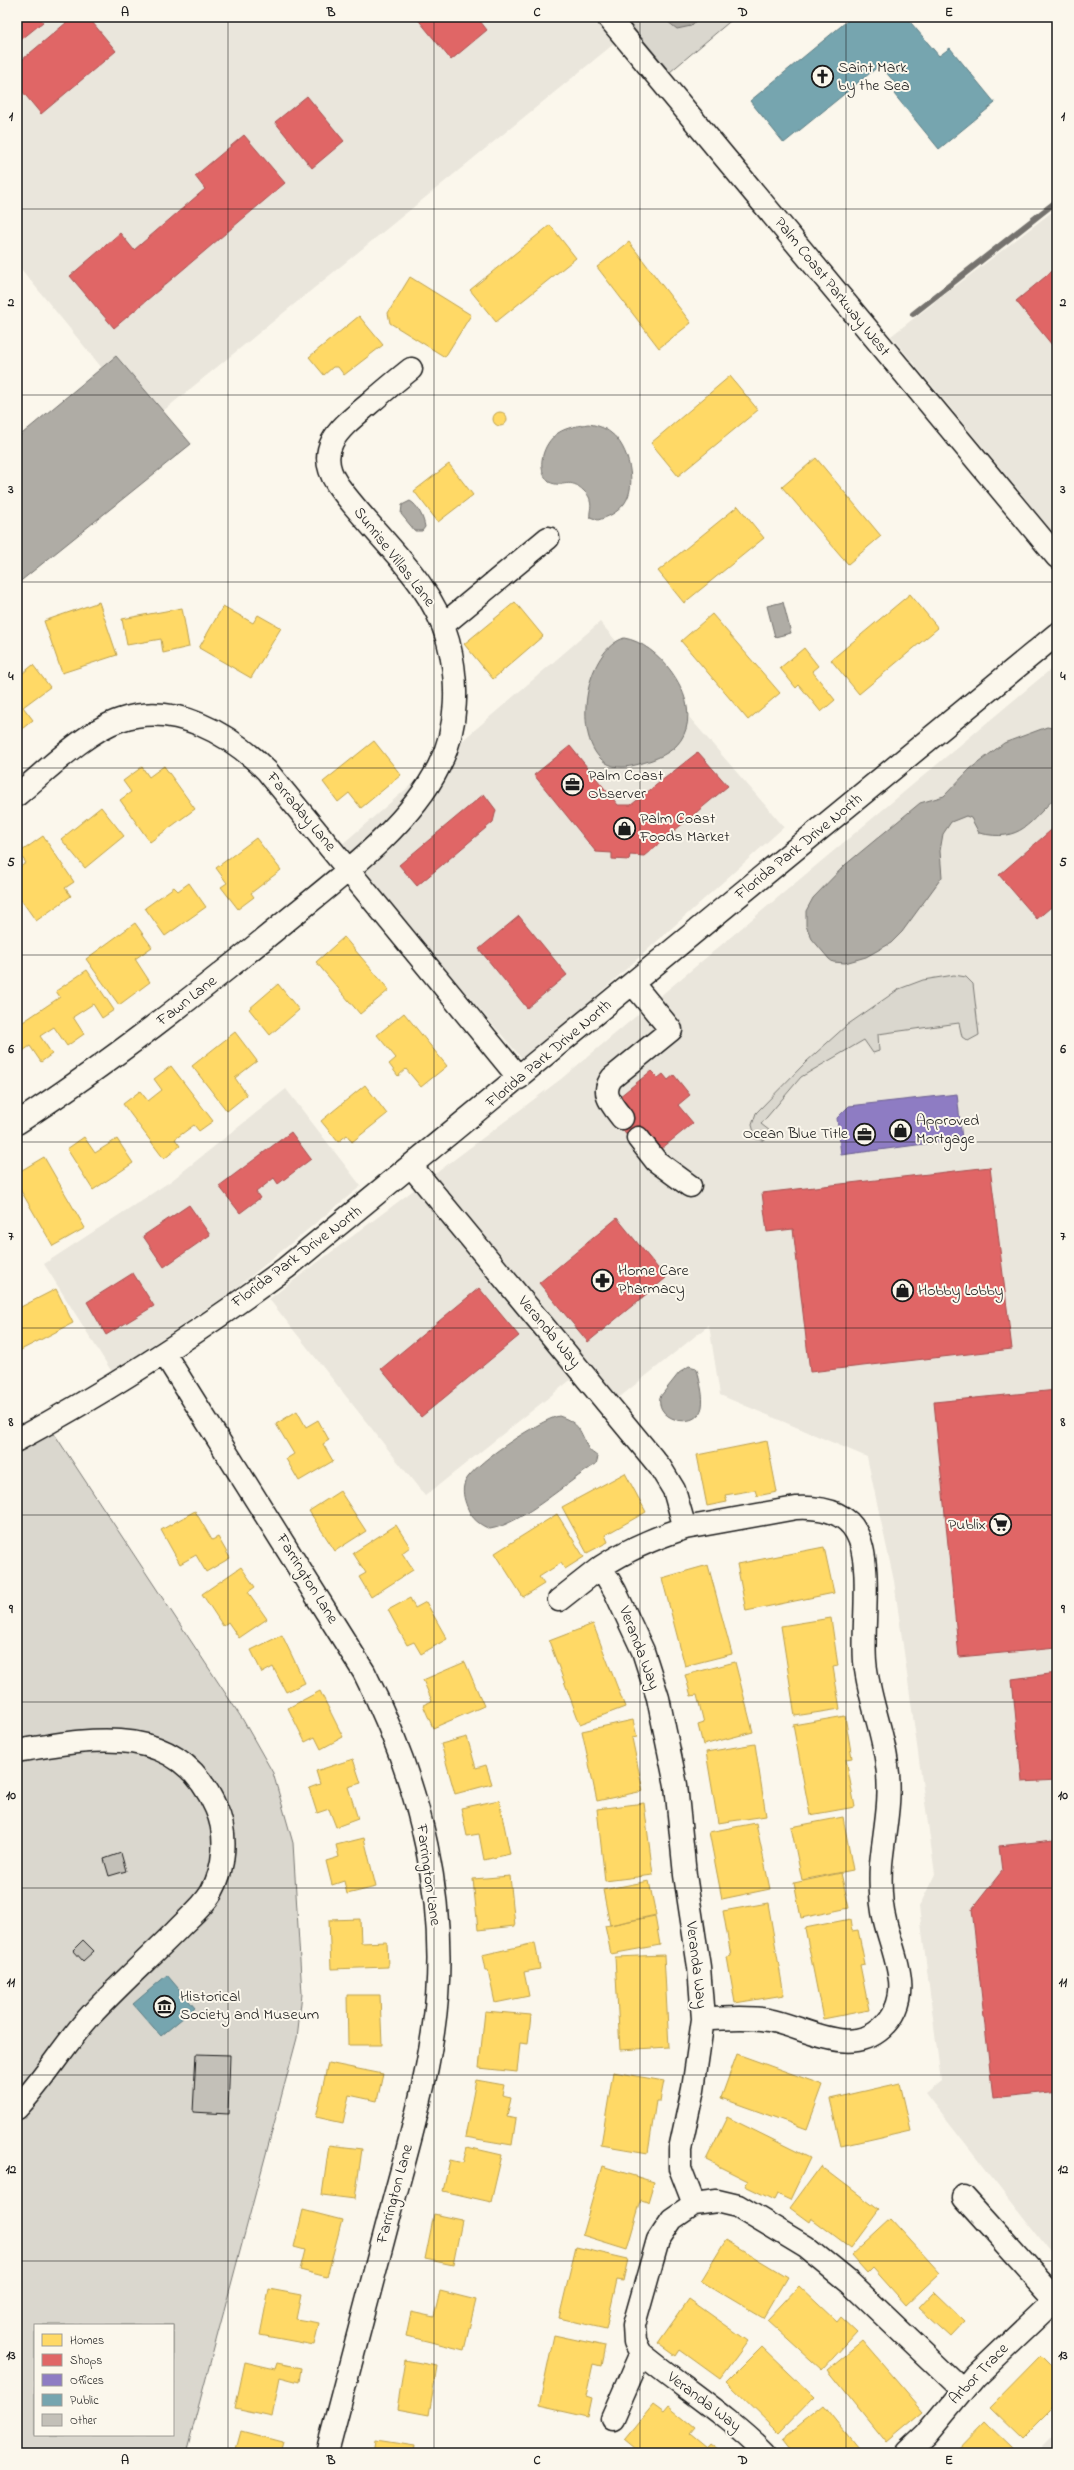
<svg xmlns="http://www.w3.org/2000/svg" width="1074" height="2470" font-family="'Indie Flower',sans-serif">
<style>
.built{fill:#eae6dc}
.green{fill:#dad7ce;stroke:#7b7a75;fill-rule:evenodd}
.water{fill:#afaca5;stroke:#74726e}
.homes{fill:#ffd966;stroke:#bba050}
.shops{fill:#e06666;stroke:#a55050}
.offices{fill:#8e7cc3;stroke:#6c5f91}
.public{fill:#76a5af;stroke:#5b7c83}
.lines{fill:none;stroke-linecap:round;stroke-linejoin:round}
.stream{stroke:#74726e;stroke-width:6}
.building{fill:#c3c0b8;stroke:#1c1c1c}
.minor-casing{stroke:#1c1c1c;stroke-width:25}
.major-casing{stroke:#1c1c1c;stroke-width:25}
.minor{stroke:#fbf7ec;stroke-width:22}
.major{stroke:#fbf7ec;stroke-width:22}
.grid{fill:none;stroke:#1c1c1c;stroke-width:1;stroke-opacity:0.55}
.labels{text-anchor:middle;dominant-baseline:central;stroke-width:4;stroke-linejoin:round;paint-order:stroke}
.poi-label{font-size:16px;fill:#1c1c1c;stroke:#fbf7ec;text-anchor:start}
.street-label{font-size:16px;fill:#1c1c1c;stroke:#fbf7ec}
.neatline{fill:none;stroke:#1c1c1c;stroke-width:1.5}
.grid-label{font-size:13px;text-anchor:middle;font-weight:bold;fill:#1c1c1c}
</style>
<rect width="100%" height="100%" fill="#fbf7ec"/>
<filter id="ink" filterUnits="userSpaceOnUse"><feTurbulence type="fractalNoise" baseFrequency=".025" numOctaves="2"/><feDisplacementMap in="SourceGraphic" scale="8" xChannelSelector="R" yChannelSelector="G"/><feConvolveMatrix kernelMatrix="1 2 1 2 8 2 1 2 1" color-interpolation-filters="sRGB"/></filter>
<g filter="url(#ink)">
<path class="built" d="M17,17H593L615,43L163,411L116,356L102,368L17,264Z
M1057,208V537L891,336Z
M600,622L616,641L610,646L588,688L586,726L621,767L648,761L684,735L689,717L784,827L524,1061L340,846Z
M1057,664V2260L926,2093L941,2081L919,1907L935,1874L894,1581L867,1457L720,1395L709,1325L600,1413L573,1378L425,1496L269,1299L561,1079Z
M286,1089L361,1186L234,1290L112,1372L44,1264L171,1181Z
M1057,2432V2453H1036Z"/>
<path class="green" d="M624,17H735L670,72Z
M954,975L966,977L973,984L979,1035L968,1041L962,1037L959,1023L878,1034L879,1051L873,1053L864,1040L801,1077L761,1124L770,1131L769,1137L763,1140L756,1139L752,1125L756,1113L806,1062L847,1025L899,989L923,980Z
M53,1432L243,1720L273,1773L293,1843L302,1994L297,2038L186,2453H17V1451ZM35,2325H173V2435H35Z"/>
<path class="water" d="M662,17H699L691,26L677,29Z
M116,356L191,444L17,584V438Z
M588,424C596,425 604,427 611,433C629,446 638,486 624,504C617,513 608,517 598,520L590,517C589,512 592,507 590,501C590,497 587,494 584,491C569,476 564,489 549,482C535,469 543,443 558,433C567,427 578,426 588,424Z
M410,501C418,505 424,519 425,527L422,531H415L401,514L402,505Z
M783,602L791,633L775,637L767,606Z
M624,638C658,643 697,694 686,729C681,746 668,754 652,760C643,763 631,767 622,767C570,768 577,654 624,638Z
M1047,727L1057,729V796C1029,822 1022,843 979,833L971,818L966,816L951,822L943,834L940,851L942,877L902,932L891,943L866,957L845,963L833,962L829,959L812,939L806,926V911L813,898L845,865L920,803L944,796L970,769L1004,743Z
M689,1366L696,1368L698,1373C700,1384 704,1396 702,1407C697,1431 655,1421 660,1397L679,1373Z
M559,1416C580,1423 580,1431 588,1448C590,1452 595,1454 598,1457L596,1464C568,1481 522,1524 490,1529C480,1525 472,1519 468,1509C465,1502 462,1493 464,1485C467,1467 541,1419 559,1416Z"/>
<path class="homes" d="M550,225L576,258L496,322L470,290Z
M629,242L691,323L659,348L597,267Z
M410,277L471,315L445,357L390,323L388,313Z
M359,316L383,345L344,375L338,367H333L324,375L309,357Z
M730,376L758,410L678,476L651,443Z
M493 419a7 7 0 1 1 14 0a7 7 0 1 1-14 0Z
M816,458L881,536L848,564L782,487Z
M449,464L473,495L438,522L414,491Z
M738,506L764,538L684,603L658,571Z
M910,594L938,628L859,694L831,660Z
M99,602L117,655L62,673L44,621Z
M515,602L543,636L493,679L464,644Z
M223,606L253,623L258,615L281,628L251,678L199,648Z
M182,608L189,647L163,653L161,639L127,645L122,619Z
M712,614L780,693L748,720L681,641Z
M804,648L818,666L812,671L835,700L821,712L799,685L796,688L780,668Z
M33,665L50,687L23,707L33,720L17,733V666L23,673Z
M374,741L401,775L361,808L349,793L338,802L323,782Z
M164,766L195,809L150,842L120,800L131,792L123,781L142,767L149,777Z
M101,807L124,836L85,868L61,839Z
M43,836L74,882L65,888L71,896L36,921L17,894V869L26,863L19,853Z
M256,838L281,870L251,893L254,897L238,909L221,887L227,883L216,868Z
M189,883L206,907L165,936L145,908L174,887L178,891Z
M135,923L152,947L135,959L150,982L119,1005L86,959Z
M344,937L389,990L360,1014L316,962Z
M87,970L114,1010L102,1018L93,1004L73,1017L84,1034L67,1046L54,1027L40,1036L52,1054L41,1062L30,1046L17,1055V1026L60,997L56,991Z
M278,984L299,1010L270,1035L249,1009Z
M404,1013L447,1066L421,1087L406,1069L398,1076L389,1064L396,1058L377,1035Z
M235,1032L257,1061L235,1078L247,1095L227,1111L192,1066Z
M171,1066L213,1121L199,1131L194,1125L175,1139L180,1146L164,1159L123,1104L140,1091L148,1101L162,1090L154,1079Z
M365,1085L387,1114L352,1142L347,1135L338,1142L321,1121Z
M84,1137L95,1153L117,1139L133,1163L93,1190L67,1149Z
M44,1157L85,1228L53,1246L17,1184V1173Z
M56,1289L73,1323L17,1352V1309Z
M297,1411L306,1427L318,1420L329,1440L323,1444L333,1461L299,1481L286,1459L294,1454L276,1424Z
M767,1441L777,1492L757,1496L755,1490L725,1495L727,1502L707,1506L697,1455Z
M625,1473L646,1512L605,1535L608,1542L587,1553L562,1507Z
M340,1491L366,1531L335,1551L309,1511Z
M195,1511L212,1540L218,1537L230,1558L206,1572L196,1555L180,1564L161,1530Z
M557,1514L584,1557L565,1569L561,1563L539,1577L544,1584L523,1597L495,1553Z
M396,1525L410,1547L402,1553L413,1570L371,1597L359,1577L366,1573L353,1553Z
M824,1547L834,1593L746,1611L737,1564Z
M708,1565L732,1654L685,1666L662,1578Z
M241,1567L255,1587L248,1592L267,1619L239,1638L228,1622L223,1626L202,1594Z
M410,1598L415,1608L426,1602L447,1639L421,1654L414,1642L407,1645L388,1610Z
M831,1618L838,1666L833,1667L840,1709L795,1716L781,1626Z
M593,1624L625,1707L580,1724L549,1641Z
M282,1635L305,1683L286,1692L273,1667L262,1673L251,1650Z
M465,1662L484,1706L433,1728L423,1705L432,1701L423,1680Z
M735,1662L753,1732L703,1745L698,1725L704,1723L697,1695L691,1696L685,1675Z
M320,1691L343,1737L321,1749L315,1737L305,1742L288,1708Z
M845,1716L852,1758L846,1759L855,1807L810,1815L793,1725Z
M633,1720L637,1737L632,1738L643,1791L597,1801L582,1731Z
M467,1737L476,1768L486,1765L492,1784L455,1794L441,1744Z
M755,1744L766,1816L718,1823L706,1752Z
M353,1759L361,1783L348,1787L358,1819L336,1827L329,1809L317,1813L309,1788L320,1784L316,1771Z
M499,1800L510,1854L484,1860L479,1834L467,1836L461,1808Z
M644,1803L653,1875L605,1881L597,1809Z
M843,1817L853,1870L802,1880L791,1827Z
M756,1823L770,1889L722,1899L709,1832Z
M364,1838L376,1887L347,1894L344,1881L332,1885L326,1861L339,1857L336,1845Z
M841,1873L849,1908L801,1918L794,1883Z
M510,1876L515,1926L478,1930L473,1879Z
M649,1881L656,1915L610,1925L603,1890Z
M768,1903L784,1995L735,2003L727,1957L731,1956L723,1911Z
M655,1916L660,1945L611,1954L605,1926Z
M360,1919L361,1943L387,1942L388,1967L331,1969L329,1920Z
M850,1919L852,1931L858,1930L865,1964L860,1965L869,2010L823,2019L805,1928Z
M535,1943L540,1969L524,1972L529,1996L495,2003L488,1970H485L482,1955Z
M664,1955L669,2047L620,2050L615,1957Z
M347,1995H380L382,2045H348Z
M485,2011L531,2015L528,2044L520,2043L517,2072L479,2068Z
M737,2054L823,2085L807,2129L721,2098Z
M328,2063L383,2074L377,2101L349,2095L343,2123L316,2117Z
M613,2072L664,2081L660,2101H656L648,2153L601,2145Z
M476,2080L504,2085L502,2095L511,2097L507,2117L516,2119L512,2145L465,2137Z
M900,2083L911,2130L841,2146L830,2099Z
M727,2117L810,2158L790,2200L777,2194L774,2200L745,2186L748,2181L706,2160Z
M329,2145L362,2149L355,2199L322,2195Z
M467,2147L502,2155L491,2202L443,2191L450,2160L463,2163Z
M602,2166L654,2182L648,2202L641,2200L627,2249L582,2235Z
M821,2166L879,2210L851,2248L811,2218L809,2222L790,2208Z
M303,2210L342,2220L327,2277L300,2270L305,2250L294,2247Z
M434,2214L462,2220L453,2265L425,2259Z
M891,2219L940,2273L906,2305L873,2268L867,2274L851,2256Z
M726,2240L787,2277L763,2318L701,2281Z
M576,2247L628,2259L623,2281L617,2280L606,2329L559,2318Z
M799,2286L837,2322L841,2317L857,2332L822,2370L767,2320Z
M269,2289L301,2295L296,2319L319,2323L314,2345L260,2335Z
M440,2291L476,2300L464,2350L406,2336L411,2312L434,2317Z
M934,2291L965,2321L950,2337L918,2308Z
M689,2299L748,2341L720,2379L680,2350L676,2356L658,2343Z
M554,2335L605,2346L601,2366L593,2364L586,2396L592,2398L588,2417L539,2406Z
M863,2341L924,2412L887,2443L828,2370Z
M762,2347L814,2397L779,2433L727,2382Z
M1041,2355L1057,2371V2403L1022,2438L990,2407Z
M405,2360L437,2366L429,2415L397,2409Z
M245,2362L275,2369L277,2363L301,2368L299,2382L280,2377L272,2417L235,2409Z
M653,2405L664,2413L669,2407L695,2428L690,2434L707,2448L711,2443L724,2453H642L625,2439Z
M824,2406L862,2453H794L783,2439Z
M985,2421L1014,2449L1010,2453H954Z
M241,2431L283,2442L280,2453H235Z
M376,2440L415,2446L414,2453H374Z"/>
<path class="shops" d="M17,17H39L43,22L17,43Z
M73,17H88L116,51L41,114L17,85V64Z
M416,17H477L487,30L451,60Z
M307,96L344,141L312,168L275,122Z
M244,135L285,183L114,328L70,276L120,233L134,250L205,189L195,176Z
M1057,267V351L1016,301Z
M570,746L618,805H631L698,752L728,786L644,856L630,855L629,860L612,859V853L596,852L534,775Z
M484,794L496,810L493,822L417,886L399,865Z
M1057,825V902L1037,919L999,875Z
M519,916L567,975L527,1008L479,949Z
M651,1071L658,1078L663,1074L668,1080L674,1075L690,1095L678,1105L693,1123L661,1149L647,1132L633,1143L616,1122L619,1097Z
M291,1132L311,1159L278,1184L274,1178L256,1192L260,1198L240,1213L219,1186Z
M990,1167L1012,1349L810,1372L793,1229L767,1232L762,1193Z
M189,1205L210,1235L164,1267L143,1236Z
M617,1218L666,1278L588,1342L539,1283Z
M133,1273L154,1306L106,1335L87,1302Z
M479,1288L519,1336L421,1417L381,1369Z
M1057,1390V1648L959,1657L934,1402Z
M1057,1673V1780L1022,1782L1012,1679Z
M1054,1840L1057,1869V2091L993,2098L972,1909L1002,1871L999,1846Z"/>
<path class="offices" d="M957,1094L962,1139L841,1155L837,1118L849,1106Z"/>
<path class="public" d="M852,17H906L939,56L950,48L995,103L939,149L894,94L900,89L880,65L784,143L750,101Z
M167,1975L195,2008L161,2036L133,2004Z"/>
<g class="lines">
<path class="stream" d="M913,314L1057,201"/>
</g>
<path class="building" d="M121,1853L126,1871L109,1876L104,1859Z
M83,1940L94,1951L83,1961L73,1950Z
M196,2054L230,2055L228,2114L193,2112Z"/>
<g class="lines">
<defs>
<path id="minor" d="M443,625L548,538
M17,795C45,772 86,731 120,720C175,701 230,734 267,771L519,1078
M622,1118C612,1105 600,1093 612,1078L671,1030L633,984
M17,1123C111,1062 198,993 285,922C336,880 410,826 439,766C458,729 459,681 448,641C431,578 373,535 337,484C313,447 342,427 369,404C383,392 397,380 411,369
M638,1138L656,1161L690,1186
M412,1167L660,1467L674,1490L685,1528C654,1538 628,1549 601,1567L615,1591L643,1651L658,1698L676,1785L685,1875L699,1967L703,2019L693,2089L680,2149V2168L694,2204L672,2219L658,2240L634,2325L635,2342L641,2353L612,2419
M164,1353L364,1672C420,1782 452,1907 433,2032C424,2094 406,2154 390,2214C369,2293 348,2373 327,2453
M17,1440C111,1389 200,1332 286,1268L1057,634
M685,1528L796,1508C818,1507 844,1510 856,1532C873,1561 862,1625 865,1661C868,1697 883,1730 887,1765C892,1799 884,1831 881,1864C880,1884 880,1902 885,1921C894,1958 916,1997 882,2028C849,2058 803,2026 768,2020C747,2016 725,2019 703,2019
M559,1600L601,1567
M17,1751C93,1738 178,1721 216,1808C228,1834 225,1868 211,1893C202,1908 187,1919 176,1931C148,1959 118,1986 91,2015C64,2044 45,2079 17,2108
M964,2197L1057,2300
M694,2204L717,2201L738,2206L806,2247L850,2283L962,2390
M641,2353C682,2387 727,2415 765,2453
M907,2453L926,2435L975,2376L1056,2299"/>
<path id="major" d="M608,17L1057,557"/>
</defs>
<use href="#minor" class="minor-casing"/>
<use href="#major" class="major-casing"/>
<use href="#minor" class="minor"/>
<use href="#major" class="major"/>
</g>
</g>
<path class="grid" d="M228,17V2453M434,17V2453M640,17V2453M846,17V2453M17,209H1057M17,395H1057M17,582H1057M17,768H1057M17,955H1057M17,1142H1057M17,1328H1057M17,1515H1057M17,1702H1057M17,1888H1057M17,2075H1057M17,2261H1057"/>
<defs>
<symbol id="church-ring" viewBox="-11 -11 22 22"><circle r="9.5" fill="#fbf7ec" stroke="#1c1c1c" stroke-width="1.5"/><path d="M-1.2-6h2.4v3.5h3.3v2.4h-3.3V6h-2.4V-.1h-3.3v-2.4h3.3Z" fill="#1c1c1c"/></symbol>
<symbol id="office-ring" viewBox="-11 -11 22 22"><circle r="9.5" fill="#fbf7ec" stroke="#1c1c1c" stroke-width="1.5"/><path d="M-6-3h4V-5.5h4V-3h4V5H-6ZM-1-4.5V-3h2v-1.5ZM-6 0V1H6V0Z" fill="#1c1c1c"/></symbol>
<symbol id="shop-ring" viewBox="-11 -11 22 22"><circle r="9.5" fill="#fbf7ec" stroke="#1c1c1c" stroke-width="1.5"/><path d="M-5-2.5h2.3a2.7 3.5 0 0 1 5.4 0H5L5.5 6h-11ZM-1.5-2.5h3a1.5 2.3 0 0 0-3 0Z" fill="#1c1c1c"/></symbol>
<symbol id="pharmacy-ring" viewBox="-11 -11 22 22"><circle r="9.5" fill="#fbf7ec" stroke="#1c1c1c" stroke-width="1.5"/><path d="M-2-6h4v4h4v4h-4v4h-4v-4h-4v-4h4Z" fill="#1c1c1c"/></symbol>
<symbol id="supermarket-ring" viewBox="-11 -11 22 22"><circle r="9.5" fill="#fbf7ec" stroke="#1c1c1c" stroke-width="1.5"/><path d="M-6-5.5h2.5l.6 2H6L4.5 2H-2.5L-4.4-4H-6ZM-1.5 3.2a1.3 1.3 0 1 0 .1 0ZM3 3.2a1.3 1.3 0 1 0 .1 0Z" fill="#1c1c1c"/></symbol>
<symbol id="museum-ring" viewBox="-11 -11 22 22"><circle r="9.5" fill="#fbf7ec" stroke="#1c1c1c" stroke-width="1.5"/><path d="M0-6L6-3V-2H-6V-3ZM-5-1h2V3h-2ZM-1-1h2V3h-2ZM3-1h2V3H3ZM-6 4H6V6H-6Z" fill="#1c1c1c"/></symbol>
</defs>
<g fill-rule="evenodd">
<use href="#church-ring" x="810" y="64" width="25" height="25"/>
<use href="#office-ring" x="560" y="772" width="25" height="25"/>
<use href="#shop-ring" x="612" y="816" width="25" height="25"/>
<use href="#shop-ring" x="888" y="1118" width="25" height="25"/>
<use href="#office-ring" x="852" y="1122" width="25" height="25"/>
<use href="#pharmacy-ring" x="590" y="1268" width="25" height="25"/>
<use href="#shop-ring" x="890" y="1278" width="25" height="25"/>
<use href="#supermarket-ring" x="988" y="1512" width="25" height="25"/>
<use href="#museum-ring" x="152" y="1994" width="25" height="25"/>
</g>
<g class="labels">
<g class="poi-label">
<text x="838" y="68">Saint Mark<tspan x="838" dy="18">by the Sea</tspan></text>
<text x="588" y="776">Palm Coast<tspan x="588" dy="18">Observer</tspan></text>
<text x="640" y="819">Palm Coast<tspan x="640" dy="18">Foods Market</tspan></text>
<text x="916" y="1121">Approved<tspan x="916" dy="18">Mortgage</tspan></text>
<text x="848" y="1134" text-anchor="end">Ocean Blue Title</text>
<text x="618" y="1271">Home Care<tspan x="618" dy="18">Pharmacy</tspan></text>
<text x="918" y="1291">Hobby Lobby</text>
<text x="986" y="1525" text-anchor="end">Publix</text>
<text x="180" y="1997">Historical<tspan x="180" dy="18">Society and Museum</tspan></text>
</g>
<g class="street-label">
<text transform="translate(832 287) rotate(51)">Palm Coast Parkway West</text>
<text transform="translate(394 557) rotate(52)">Sunrise Villas Lane</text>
<text transform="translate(301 812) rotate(50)">Farraday Lane</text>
<text transform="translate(799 847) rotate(-39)">Florida Park Drive North</text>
<text transform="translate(187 1001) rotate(-38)">Fawn Lane</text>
<text transform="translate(549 1054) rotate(-40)">Florida Park Drive North</text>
<text transform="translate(297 1257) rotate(-37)">Florida Park Drive North</text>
<text transform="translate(549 1332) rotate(50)">Veranda Way</text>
<text transform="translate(307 1579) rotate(58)">Farrington Lane</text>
<text transform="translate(639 1648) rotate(69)">Veranda Way</text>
<text transform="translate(428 1875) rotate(82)">Farrington Lane</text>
<text transform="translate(696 1965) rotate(83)">Veranda Way</text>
<text transform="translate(395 2194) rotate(-75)">Farrington Lane</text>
<text transform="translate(979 2374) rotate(-46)">Arbor Trace</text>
<text transform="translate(704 2402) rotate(37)">Veranda Way</text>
</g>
</g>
<rect width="1074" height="2470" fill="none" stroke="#fbf7ec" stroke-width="44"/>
<rect x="34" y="2324" width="140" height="112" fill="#fbf7ec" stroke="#a29f99"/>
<rect x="42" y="2334" width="20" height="12" fill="#ffd966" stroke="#a29f99"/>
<text x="70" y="2344" font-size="12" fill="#1c1c1c">Homes</text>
<rect x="42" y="2354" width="20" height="12" fill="#e06666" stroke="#a29f99"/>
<text x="70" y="2364" font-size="12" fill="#1c1c1c">Shops</text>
<rect x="42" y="2374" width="20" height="12" fill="#8e7cc3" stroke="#a29f99"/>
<text x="70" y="2384" font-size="12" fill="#1c1c1c">Offices</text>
<rect x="42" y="2394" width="20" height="12" fill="#76a5af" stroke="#a29f99"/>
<text x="70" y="2404" font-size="12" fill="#1c1c1c">Public</text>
<rect x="42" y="2414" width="20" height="12" fill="#c3c0b8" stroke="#a29f99"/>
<text x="70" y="2424" font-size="12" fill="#1c1c1c">Other</text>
<rect x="22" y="22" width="1030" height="2426" class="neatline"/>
<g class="grid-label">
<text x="125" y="16">A</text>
<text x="331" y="16">B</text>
<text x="537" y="16">C</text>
<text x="743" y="16">D</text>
<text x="949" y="16">E</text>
<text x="11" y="120">1</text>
<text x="1063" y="120">1</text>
<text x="11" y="306">2</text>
<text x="1063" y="306">2</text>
<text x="11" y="493">3</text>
<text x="1063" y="493">3</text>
<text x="11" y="680">4</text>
<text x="1063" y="680">4</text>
<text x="11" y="866">5</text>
<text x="1063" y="866">5</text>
<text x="11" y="1053">6</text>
<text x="1063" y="1053">6</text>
<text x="11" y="1240">7</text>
<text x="1063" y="1240">7</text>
<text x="11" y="1426">8</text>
<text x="1063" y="1426">8</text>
<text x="11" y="1613">9</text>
<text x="1063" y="1613">9</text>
<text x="11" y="1799">10</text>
<text x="1063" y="1799">10</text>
<text x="11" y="1986">11</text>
<text x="1063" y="1986">11</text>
<text x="11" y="2173">12</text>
<text x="1063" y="2173">12</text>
<text x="11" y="2359">13</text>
<text x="1063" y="2359">13</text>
<text x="125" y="2464">A</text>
<text x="331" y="2464">B</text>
<text x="537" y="2464">C</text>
<text x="743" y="2464">D</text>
<text x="949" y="2464">E</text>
</g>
</svg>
